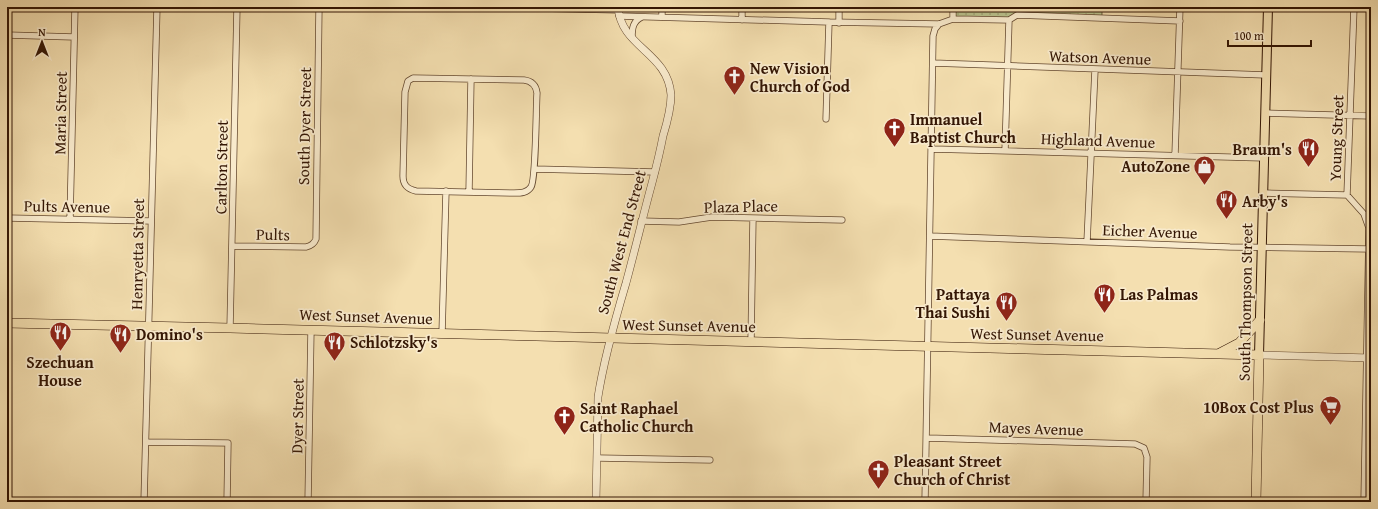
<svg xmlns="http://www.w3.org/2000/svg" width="1378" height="509" font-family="'Gentium Book Plus',serif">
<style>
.green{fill:url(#green-dots);stroke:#766c48}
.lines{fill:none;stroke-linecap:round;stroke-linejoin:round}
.minor-casing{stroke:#64482f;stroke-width:7}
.tertiary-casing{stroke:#64482f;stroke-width:8}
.primary-casing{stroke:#341604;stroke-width:10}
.trunk-casing{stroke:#341604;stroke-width:10}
.minor{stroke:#f8eacc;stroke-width:5.5}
.tertiary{stroke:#f8eacc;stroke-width:7}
.primary{stroke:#f4dfb0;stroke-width:8}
.trunk{stroke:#f4dfb0;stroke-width:9}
.labels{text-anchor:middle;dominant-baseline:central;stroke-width:3.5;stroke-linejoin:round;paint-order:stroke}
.street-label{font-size:16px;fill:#341604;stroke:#f8eacc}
.poi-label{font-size:16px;font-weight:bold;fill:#341604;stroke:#f8eacc;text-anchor:start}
</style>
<defs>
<pattern id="green-dots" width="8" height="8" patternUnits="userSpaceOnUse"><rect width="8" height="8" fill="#b9c28d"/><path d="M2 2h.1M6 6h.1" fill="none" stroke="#a0a678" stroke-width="1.8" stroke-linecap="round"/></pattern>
</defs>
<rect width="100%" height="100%" fill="#f4dfb0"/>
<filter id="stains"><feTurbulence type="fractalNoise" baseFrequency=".005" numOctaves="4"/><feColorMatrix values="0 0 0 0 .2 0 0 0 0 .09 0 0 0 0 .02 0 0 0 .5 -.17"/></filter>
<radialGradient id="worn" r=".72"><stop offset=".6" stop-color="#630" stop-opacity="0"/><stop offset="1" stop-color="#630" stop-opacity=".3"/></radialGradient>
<path class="green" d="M953,7H1102V18L1017,15L1009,20L953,19Z"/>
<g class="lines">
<defs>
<path id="minor" d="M485,7L618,10
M1354,7L1347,195L1364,214L1369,228L1364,502
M619,16L829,22L939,24L953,19L1009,20L1017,15L1180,21
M662,17V7
M953,19V7
M742,20V7
M839,23V7
M7,35L74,37
M632,38C632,28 633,21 642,17
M933,63L1266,75
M413,78L524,80C532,81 536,85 537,93C536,107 536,180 531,187C527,193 521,193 514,193L416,191C407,189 403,185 403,176L405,92L408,81Z
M1265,113L1371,116
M826,119L829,22
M932,149L1264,158
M1005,151L1009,20
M1175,155L1180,7
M534,169L655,172
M469,192L471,79
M1263,193L1347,195
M7,218L151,221
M70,219L75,7
M641,221L679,222L712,217L842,220
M930,236L1230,247L1369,249
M1087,242L1095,70
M232,246L306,247C311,246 314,244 316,239L319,7
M230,328L237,7
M442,334L446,191
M751,342L753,218
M927,438L1135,444L1144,448L1147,457L1146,502
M146,442L228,443L227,502
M597,458L710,460
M144,502L157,7
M308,502L311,330
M925,502L933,36L935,29L939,24"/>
<path id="tertiary" d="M1259,355L1371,358
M596,502L598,397C604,358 615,320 626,283C635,250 643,216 652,183C656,168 660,152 663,136C667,123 671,109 671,95C668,52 621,48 618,7"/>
<path id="primary" d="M1259,355L1268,7"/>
<path id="trunk" d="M7,323L230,328L1259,355L1256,502
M1220,353L1239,343L1260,320"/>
</defs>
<use href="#minor" class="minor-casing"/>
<use href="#tertiary" class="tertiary-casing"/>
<use href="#primary" class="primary-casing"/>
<use href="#trunk" class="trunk-casing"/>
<use href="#minor" class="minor"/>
<use href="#tertiary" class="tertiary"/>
<use href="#primary" class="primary"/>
<use href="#trunk" class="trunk"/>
</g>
<defs>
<symbol id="church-pin" viewBox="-11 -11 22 30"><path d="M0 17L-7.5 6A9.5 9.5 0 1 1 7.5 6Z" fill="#8f2418" stroke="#f8eacc"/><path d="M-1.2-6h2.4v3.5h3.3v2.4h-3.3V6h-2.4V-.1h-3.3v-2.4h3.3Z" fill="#fff"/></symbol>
<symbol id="restaurant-pin" viewBox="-11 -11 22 30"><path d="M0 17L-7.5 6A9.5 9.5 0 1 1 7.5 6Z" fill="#8f2418" stroke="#f8eacc"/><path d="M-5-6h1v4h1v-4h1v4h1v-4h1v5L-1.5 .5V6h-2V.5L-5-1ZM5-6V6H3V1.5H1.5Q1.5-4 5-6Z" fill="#fff"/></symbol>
<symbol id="shop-pin" viewBox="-11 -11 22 30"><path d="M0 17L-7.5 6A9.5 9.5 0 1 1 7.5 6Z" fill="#8f2418" stroke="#f8eacc"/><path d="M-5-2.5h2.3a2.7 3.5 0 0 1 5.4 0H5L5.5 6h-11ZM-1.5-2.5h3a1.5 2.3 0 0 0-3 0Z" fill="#fff"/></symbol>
<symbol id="supermarket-pin" viewBox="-11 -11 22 30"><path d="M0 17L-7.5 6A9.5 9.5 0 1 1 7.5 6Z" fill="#8f2418" stroke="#f8eacc"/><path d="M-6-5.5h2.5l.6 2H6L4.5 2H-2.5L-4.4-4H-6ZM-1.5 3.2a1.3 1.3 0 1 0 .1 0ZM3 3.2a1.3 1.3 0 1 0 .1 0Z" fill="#fff"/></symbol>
</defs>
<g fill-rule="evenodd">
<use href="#church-pin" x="722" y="64" width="25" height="34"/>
<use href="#church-pin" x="882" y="116" width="25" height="34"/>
<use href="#restaurant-pin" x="1296" y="136" width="25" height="34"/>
<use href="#shop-pin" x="1192" y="154" width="25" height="34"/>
<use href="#restaurant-pin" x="1214" y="188" width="25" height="34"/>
<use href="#restaurant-pin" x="1092" y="282" width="25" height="34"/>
<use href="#restaurant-pin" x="994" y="290" width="25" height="34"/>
<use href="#restaurant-pin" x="48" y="320" width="25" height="34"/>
<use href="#restaurant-pin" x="108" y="322" width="25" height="34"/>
<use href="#restaurant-pin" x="322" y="330" width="25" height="34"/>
<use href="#supermarket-pin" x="1318" y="394" width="25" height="34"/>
<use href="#church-pin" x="552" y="404" width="25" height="34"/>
<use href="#church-pin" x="866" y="458" width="25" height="34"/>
</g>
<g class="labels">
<g class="street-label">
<text transform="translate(1100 57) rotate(2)">Watson Avenue</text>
<text transform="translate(60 113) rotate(-89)">Maria Street</text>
<text transform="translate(304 126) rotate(-89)">South Dyer Street</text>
<text transform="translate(1336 138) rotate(-88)">Young Street</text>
<text transform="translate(1098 140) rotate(2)">Highland Avenue</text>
<text transform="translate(221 167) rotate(-89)">Carlton Street</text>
<text transform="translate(67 206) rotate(1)">Pults Avenue</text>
<text transform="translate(741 206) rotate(-1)">Plaza Place</text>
<text transform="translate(1150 231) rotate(2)">Eicher Avenue</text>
<text transform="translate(273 234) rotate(1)">Pults</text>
<text transform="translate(621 242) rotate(-75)">South West End Street</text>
<text transform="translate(137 254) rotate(-89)">Henryetta Street</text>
<text transform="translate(1245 302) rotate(-89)">South Thompson Street</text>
<text transform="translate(366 316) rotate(2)">West Sunset Avenue</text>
<text transform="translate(689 325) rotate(1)">West Sunset Avenue</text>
<text transform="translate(1037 334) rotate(1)">West Sunset Avenue</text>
<text transform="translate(297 416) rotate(-89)">Dyer Street</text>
<text transform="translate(1036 428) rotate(2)">Mayes Avenue</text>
</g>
<g class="poi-label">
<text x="750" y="68">New Vision<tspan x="750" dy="18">Church of God</tspan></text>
<text x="910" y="119">Immanuel<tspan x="910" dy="18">Baptist Church</tspan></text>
<text x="1292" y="149" text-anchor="end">Braum's</text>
<text x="1190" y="166" text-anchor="end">AutoZone</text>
<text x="1242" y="201">Arby's</text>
<text x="990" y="294" text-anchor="end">Pattaya<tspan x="990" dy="18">Thai Sushi</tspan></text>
<text x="1120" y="294">Las Palmas</text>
<text x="136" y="334">Domino's</text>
<text x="350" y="342">Schlotzsky's</text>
<text x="60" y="362" text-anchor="middle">Szechuan<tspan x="60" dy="18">House</tspan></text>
<text x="1314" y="407" text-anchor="end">10Box Cost Plus</text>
<text x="580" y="408">Saint Raphael<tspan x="580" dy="18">Catholic Church</tspan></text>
<text x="894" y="461">Pleasant Street<tspan x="894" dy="18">Church of Christ</tspan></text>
</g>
</g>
<rect width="1378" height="509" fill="none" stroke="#f4dfb0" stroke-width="24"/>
<rect x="8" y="8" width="1362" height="493" fill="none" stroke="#341604" stroke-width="2"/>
<rect x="12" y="12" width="1354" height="485" fill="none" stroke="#341604"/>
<g transform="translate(42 42)" stroke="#f8eacc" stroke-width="3" paint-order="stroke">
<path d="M0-3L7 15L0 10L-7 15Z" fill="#341604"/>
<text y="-6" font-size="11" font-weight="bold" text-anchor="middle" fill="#341604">N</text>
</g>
<path d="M1228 40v6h83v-6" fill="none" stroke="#341604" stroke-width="2"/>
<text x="1234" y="40" font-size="12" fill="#341604" stroke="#f8eacc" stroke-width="3" paint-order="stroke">100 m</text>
<rect width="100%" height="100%" filter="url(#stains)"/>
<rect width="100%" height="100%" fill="url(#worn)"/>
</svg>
